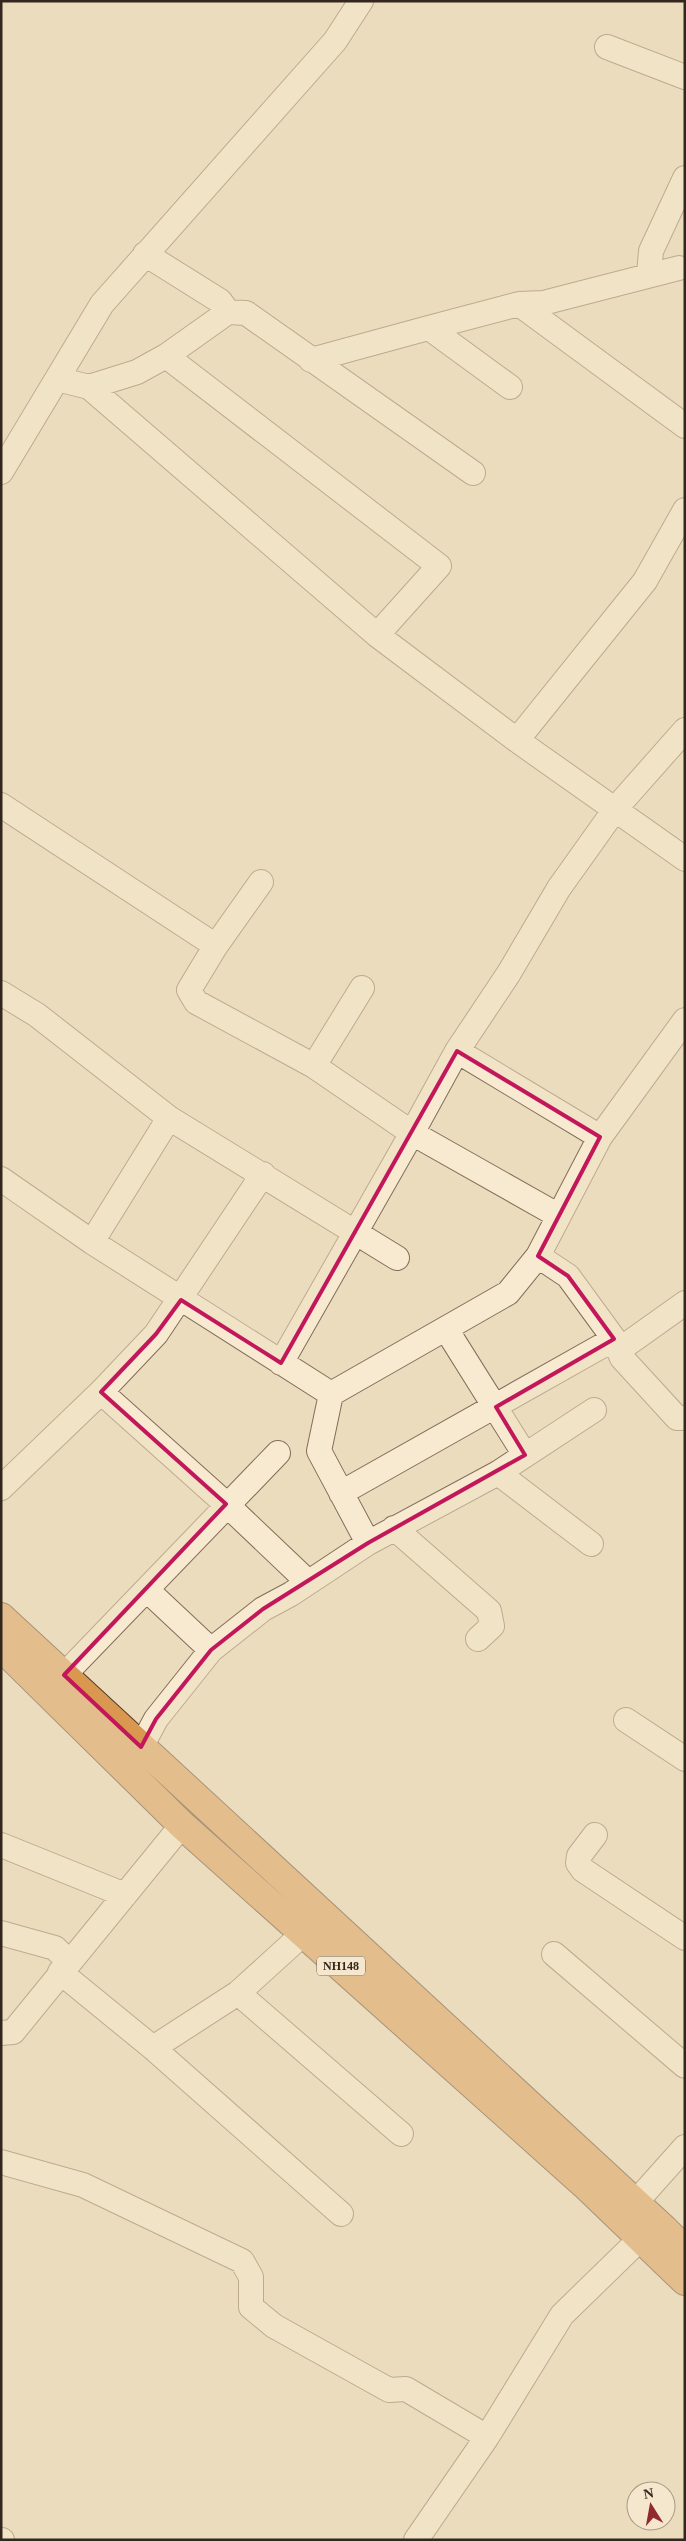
<svg xmlns="http://www.w3.org/2000/svg" width="686" height="2541" font-family="Georgia,serif">
<style>
.lines{fill:none;stroke-linecap:round;stroke-linejoin:round}
.minor-casing{stroke:#836d58;stroke-width:26}
.highway-casing{stroke:#513b2c;stroke-width:30}
.minor{stroke:#f7ead1;stroke-width:24}
.highway{stroke:#da9750;stroke-width:28}
.marked{fill:none;stroke:#c2185b;stroke-width:4;stroke-linejoin:round}
.labels{text-anchor:middle;dominant-baseline:central;stroke-width:4.5;stroke-linejoin:round;paint-order:stroke}
.shield{fill:#f4e7cd;stroke:#6d6051;stroke-width:1}
.shield-label{font-size:12px;font-weight:bold;fill:#33261c}
</style>
<rect width="100%" height="100%" fill="#ecdcbe"/>
<g class="lines">
<defs>
<path id="minor" d="M607,47L685,77
M649,274L651,251L685,178
M519,304L685,426
M228,312L246,313L473,473
M166,356L439,566L377,635
M311,360L432,327
M57,379L89,387L377,635L518,741L685,859
M89,387L137,372L166,356L228,312L220,301L145,254
M510,387L436,333L432,327L519,304L543,303L679,268
M1,472L102,304L335,41L361,1
M517,740L645,581L685,510
M1,805L210,942L215,947L189,990L196,1002L314,1066L412,1133L559,1216
M215,947L261,882
M1,993L37,1015L169,1118L397,1258
M457,1051L600,1137
M314,1066L362,988
M1,1179L92,1242L331,1394L319,1451L368,1543
M92,1242L169,1118
M538,1256L568,1276L614,1339L622,1358L677,1418H685
M446,1329L525,1455
M619,1350L685,1303
M281,1363L412,1133L457,1051L509,973L559,888L616,808L685,730
M101,1392L226,1504L307,1581
M331,1394L508,1293L538,1256L600,1137L685,1020
M498,1473L591,1544
M1,1488L101,1392L156,1334L263,1174
M341,1493L614,1339
M394,1528L489,1611L492,1626L478,1639
M147,1590L211,1650
M64,1675L278,1453
M626,1720L685,1759
M141,1747L156,1719L211,1650L263,1609L291,1594L368,1543L498,1473L594,1410
M595,1835L579,1856L578,1863L583,1870L685,1938
M1,1845L125,1895
M1,1933L55,1948L69,1962
M554,1954L685,2066
M60,1972L153,2048L341,2214
M238,1993L401,2134
M1,2033L13,2032L182,1825
M153,2048L238,1993L304,1933
M1,2162L83,2185L242,2261L251,2277V2307L274,2326L389,2390L406,2389L487,2437
M636,2202L685,2147
M1,2540H2
M416,2540L487,2437L562,2315L641,2238"/>
<path id="highway" d="M1,1617L664,2229L685,2250
M1,1647L182,1825L585,2185L685,2281"/>
</defs>
<use href="#minor" class="minor-casing"/>
<use href="#highway" class="highway-casing"/>
<use href="#minor" class="minor"/>
<use href="#highway" class="highway"/>
</g>
<path d="M0 0H686V2541H0ZM457,1051L600,1137L538,1256L568,1276L614,1339L496,1407L525,1455L368,1543L263,1609L211,1650L156,1719L141,1747L64,1675L226,1504L101,1392L156,1334L181,1300L281,1363Z" fill="#ecdcbe" fill-opacity=".55" fill-rule="evenodd"/>
<path class="marked" d="M457,1051L600,1137L538,1256L568,1276L614,1339L496,1407L525,1455L368,1543L263,1609L211,1650L156,1719L141,1747L64,1675L226,1504L101,1392L156,1334L181,1300L281,1363Z"/>
<g class="labels">
<rect class="shield" x="317" y="1956.5" width="48" height="19" rx="4"/>
<g class="shield-label">
<text x="341" y="1966">NH148</text>
</g>
</g>
<rect width="686" height="2541" fill="none" stroke="#33261c" stroke-width="5"/>
<g transform="translate(651 2506) rotate(349)"><circle r="24" fill="#f4e7cd" stroke="#a79a86"/>
<path d="M0-4L9 19L0 12L-9 19Z" fill="#902a30"/>
<text y="-8" font-size="14" font-weight="bold" text-anchor="middle" fill="#33261c">N</text>
</g>
</svg>
